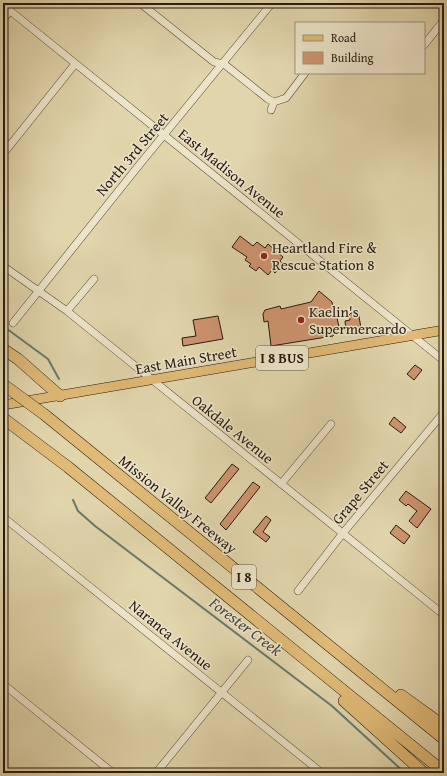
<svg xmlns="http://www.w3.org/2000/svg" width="447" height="776" font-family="'Gentium Book Plus',serif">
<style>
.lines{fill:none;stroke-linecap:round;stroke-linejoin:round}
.stream{stroke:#68796d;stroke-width:2}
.building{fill:#ce946f;stroke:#271a11}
.minor-casing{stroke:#564938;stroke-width:8}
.major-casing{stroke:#271a11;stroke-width:10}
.highway-casing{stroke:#271a11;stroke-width:12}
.minor{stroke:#ece4c9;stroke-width:7}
.major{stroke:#e0ba76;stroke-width:9}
.highway{stroke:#e0ba76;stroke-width:11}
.highway-bridge-casing{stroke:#271a11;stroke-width:12;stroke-linecap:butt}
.highway-bridge{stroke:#e0ba76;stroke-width:11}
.poi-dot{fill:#8f2418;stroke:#ece4c9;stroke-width:1.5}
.labels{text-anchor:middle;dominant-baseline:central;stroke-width:3;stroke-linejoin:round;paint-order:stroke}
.shield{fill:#ece4c9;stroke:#625748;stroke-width:1}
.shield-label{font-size:14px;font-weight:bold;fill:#271a11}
.street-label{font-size:15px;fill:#271a11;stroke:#ece4c9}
.poi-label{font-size:15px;fill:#271a11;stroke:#ece4c9;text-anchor:start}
.water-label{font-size:16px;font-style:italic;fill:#48493f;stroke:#ece4c9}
</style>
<rect width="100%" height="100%" fill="#e1d5ac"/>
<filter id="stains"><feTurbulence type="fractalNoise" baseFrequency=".005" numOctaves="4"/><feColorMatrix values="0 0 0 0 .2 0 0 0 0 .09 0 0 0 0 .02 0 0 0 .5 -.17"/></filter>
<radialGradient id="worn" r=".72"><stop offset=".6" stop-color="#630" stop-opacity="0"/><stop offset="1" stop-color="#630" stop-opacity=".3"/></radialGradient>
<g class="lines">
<path class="stream" d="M3,326L48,359L59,379
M73,500L78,511L95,526L332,706L405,773"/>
</g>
<path class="building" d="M240,236L253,246L257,242L265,248L268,244L283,257L280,261L283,264L275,273L272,270L268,275L259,267L256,271L249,266L251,264L245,260L247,257L232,247Z
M319,291L332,302L335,318H337L339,327L336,328L337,331L333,336L271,346L268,321L264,322L263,314L265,310L280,306L281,309L311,302Z
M358,311L361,328L346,331L345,321L350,320L349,315L351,313Z
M218,316L223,339L183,346L182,338L196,336L193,320Z
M415,365L422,370L414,380L407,374Z
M394,417L406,427L401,433L389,424Z
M232,464L239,469L211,503L205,498Z
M253,482L260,487L226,530L220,524Z
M406,491L431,509L417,528L409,521L417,511L408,504L406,506L399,500Z
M266,516L271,520L263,532L270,537L266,542L253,532Z
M396,525L410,536L404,544L390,533Z"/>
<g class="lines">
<defs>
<path id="minor" d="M140,3L214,62L224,64L268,99L274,102L286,98L305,73
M362,4L363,3
M3,5L444,361
M3,19L10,11
M424,45L444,20
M271,110L274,102
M3,154L75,64
M3,266L67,311L444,615
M67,311L94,279
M13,323L140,164L272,3
M281,484L331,424
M3,517L322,773
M298,591L343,533L444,412
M3,684L113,773
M156,773L248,660"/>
<path id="major" d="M3,405L444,330"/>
<path id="highway" d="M3,349L18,359L60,396
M45,415L444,739
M3,418L68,467L444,772
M401,695L444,726
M344,701L424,773"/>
</defs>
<use href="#minor" class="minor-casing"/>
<use href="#major" class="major-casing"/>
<use href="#highway" class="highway-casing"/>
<use href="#minor" class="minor"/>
<use href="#major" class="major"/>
<use href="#highway" class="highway"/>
<defs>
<path id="highway-bridge" d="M4,385L45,415"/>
</defs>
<use href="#highway-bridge" class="highway-bridge-casing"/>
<use href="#highway-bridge" class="highway-bridge"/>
</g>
<g class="poi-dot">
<circle cx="264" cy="256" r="4"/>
<circle cx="301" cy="320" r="4"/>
</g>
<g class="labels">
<g class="shield">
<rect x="256" y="346" width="52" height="24" rx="3"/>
<rect x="232" y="565" width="24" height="24" rx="3"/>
</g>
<g class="shield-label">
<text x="282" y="358">I 8 BUS</text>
<text x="244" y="577">I 8</text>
</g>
<g class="street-label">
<text transform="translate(132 154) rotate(-50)">North 3rd Street</text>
<text transform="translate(232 173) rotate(39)">East Madison Avenue</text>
<text transform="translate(186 360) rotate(-10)">East Main Street</text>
<text transform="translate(233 429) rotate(39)">Oakdale Avenue</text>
<text transform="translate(360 492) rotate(-50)">Grape Street</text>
<text transform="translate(178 504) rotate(39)">Mission Valley Freeway</text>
<text transform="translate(171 635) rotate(39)">Naranca Avenue</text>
</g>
<g class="poi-label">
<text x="272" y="247">Heartland Fire &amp;<tspan x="272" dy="17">Rescue Station 8</tspan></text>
<text x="309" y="311">Kaelin's<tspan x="309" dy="17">Supermercardo</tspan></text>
</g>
<g class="water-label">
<text transform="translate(246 626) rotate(37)">Forester Creek</text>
</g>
</g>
<rect width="447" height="776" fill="none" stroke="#e1d5ac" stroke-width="16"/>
<rect x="4" y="4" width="439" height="768" fill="none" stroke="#271a11" stroke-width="2"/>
<rect x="8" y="8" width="431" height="760" fill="none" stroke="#271a11"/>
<rect x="295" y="22" width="130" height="52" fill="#ece4c9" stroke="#9d937f"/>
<rect x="303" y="35" width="20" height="6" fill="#e0ba76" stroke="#9d937f"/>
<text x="331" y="42" font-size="12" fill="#271a11">Road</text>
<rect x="303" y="52" width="20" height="12" fill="#ce946f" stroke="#9d937f"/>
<text x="331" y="62" font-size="12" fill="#271a11">Building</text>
<rect width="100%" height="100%" filter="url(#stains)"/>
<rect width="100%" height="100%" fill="url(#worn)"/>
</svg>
